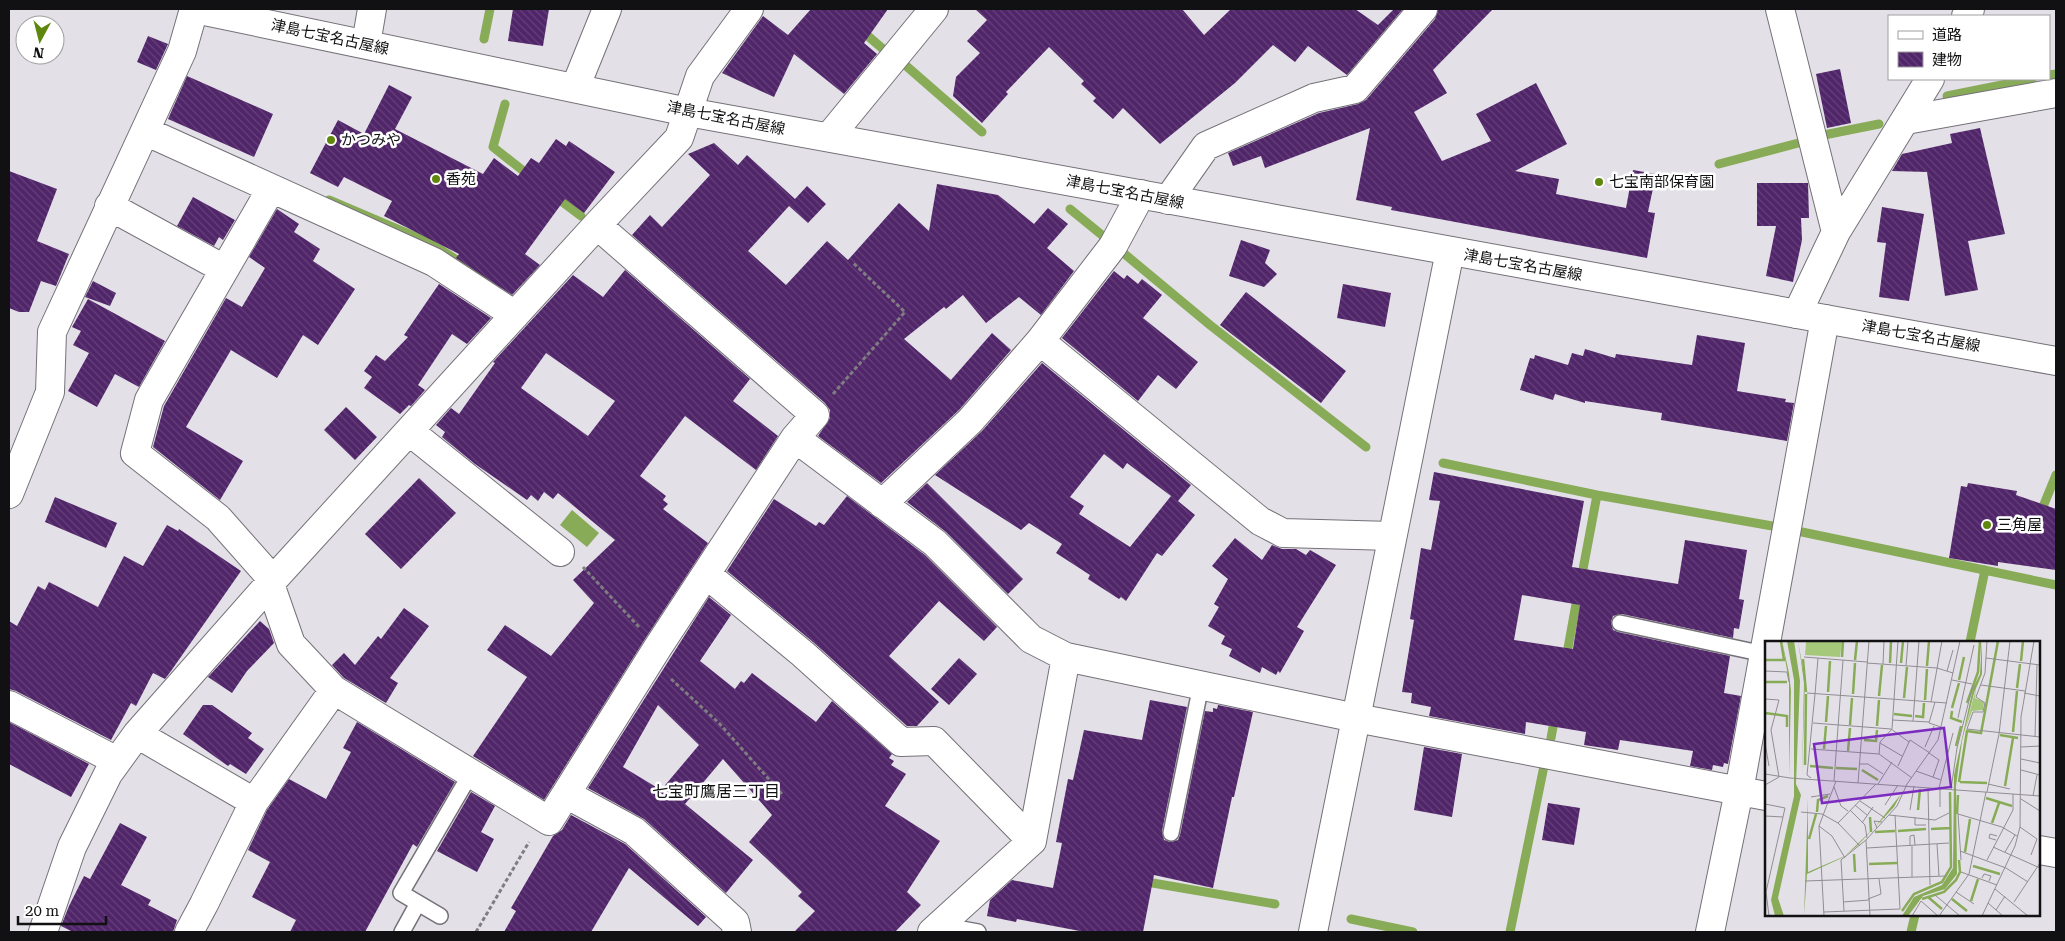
<svg xmlns="http://www.w3.org/2000/svg" width="2065" height="941" font-family="'Roboto Serif','Noto Sans JP',serif">
<style>
.water{fill:#88ab57}
.lines{fill:none;stroke-linecap:round;stroke-linejoin:round}
.stream{stroke:#88ab57;stroke-width:9}
.building{fill:url(#building-back-hatch);fill-rule:evenodd}
.service-casing{stroke:#757178;stroke-width:18}
.minor-casing{stroke:#757178;stroke-width:30}
.tertiary-casing{stroke:#757178;stroke-width:30}
.secondary-casing{stroke:#757178;stroke-width:30}
.path{stroke:#7f7d82;stroke-width:3;stroke-dasharray:4 2.5;stroke-linecap:butt}
.service{stroke:#fff;stroke-width:15}
.minor{stroke:#fff;stroke-width:28}
.tertiary{stroke:#fff;stroke-width:28}
.secondary{stroke:#fff;stroke-width:28}
.poi-dot{fill:#5f860d;stroke:#fff;stroke-width:2}
.labels{text-anchor:middle;dominant-baseline:central;stroke-width:5;stroke-linejoin:round;paint-order:stroke}
.street-label{font-size:15px;fill:#111012;stroke:#fff}
.poi-label{font-size:15px;fill:#111012;stroke:#fff;text-anchor:start}
.neighbourhood-label{font-size:16px;fill:#111012;stroke:#fff}
.inset-river{fill:none;stroke:#88ab57;stroke-width:2.5}
.inset-road{fill:none;stroke:#908d92;stroke-width:1}
.view{fill:#7b2cbf;fill-opacity:0.15;stroke:#7b2cbf;stroke-width:2.5}
.inset-edge{fill:none;stroke:#111012;stroke-width:2.5}
</style>
<defs>
<pattern id="building-back-hatch" width="6" height="6" patternUnits="userSpaceOnUse" patternTransform="scale(1.25)"><rect width="6" height="6" fill="#502569"/><path d="M-1 5l2 2M0 0l6 6M5-1l2 2" fill="none" stroke="#654279"/></pattern>
</defs>
<rect width="100%" height="100%" fill="#e4e0e8"/>
<path class="water" d="M572,510L599,533L587,547L560,525Z"/>
<g class="lines">
<path class="stream" d="M861,30L883,49
M484,39L490,9
M904,64L982,132
M2049,75L2056,74
M1947,96L2032,79
M505,104L493,147L531,177
M1824,135L1879,124
M1719,164L1806,141
M553,195L581,216
M329,200L430,243L498,286
M1070,209L1108,240
M1121,251L1210,325L1366,447
M1443,463L1597,495L1778,527
M2040,514L2056,475
M1802,532L2056,585
M1581,580L1597,495
M1970,642L1985,570
M1566,659L1578,593
M1551,738L1555,716
M1141,881L1275,904
M1351,919L1413,932
M1510,932L1544,766
M1911,932L1915,915"/>
</g>
<path class="building" d="M513,9H549L543,46L508,41Z
M811,9H888L864,43L877,54L844,94L794,54L774,97L722,73L763,16L788,35Z
M975,9H1182L1204,35L1231,9H1355L1378,25L1394,9H1403L1347,75L1308,46L1295,62L1273,45L1235,83L1160,144L1123,108L1113,119L1093,101L1096,98L1081,84L1084,81L1049,47L1006,92L1008,94L982,123L953,96L956,77L980,53L967,41L987,20Z
M1438,9H1493L1433,70L1447,93L1414,112L1442,161L1491,141L1476,114L1536,83L1567,144L1515,171L1559,179L1556,194L1626,208L1633,170L1656,174L1648,212L1655,213L1647,258L1418,215L1391,210L1392,207L1356,200L1370,128L1265,168L1261,156L1233,166L1228,153L1319,113L1358,104L1366,100L1435,19Z
M148,36L168,44L156,70L137,62Z
M1840,69L1851,123L1827,128L1816,74Z
M187,76L273,114L254,157L168,119Z
M389,85L412,97L395,129L483,174L494,158L518,176L531,158L539,163L556,139L566,146L569,141L615,172L584,213L565,199L525,254L540,265L512,295L456,258L459,254L384,216L392,201L344,177L338,187L310,173L338,120L364,134Z
M1980,128L2005,234L1968,241L1978,290L1945,296L1927,172L1892,171L1902,154L1952,143L1950,134Z
M714,143L738,165L747,155L795,199L807,186L826,204L808,223L789,206L748,251L786,285L827,241L848,260L899,203L929,231L937,184L998,195L1034,224L1048,208L1068,224L1047,248L1074,271L1041,315L1019,297L986,323L963,295L946,309L944,307L904,339L951,380L992,333L1011,350L959,410L881,483L818,436L830,418V410L825,403L632,235L650,215L662,227L710,175L688,154Z
M9,171L57,189L37,241L69,254L56,286L41,281L29,312H19L9,308Z
M1757,183H1808L1809,218H1801L1802,240L1793,282L1766,276L1776,226H1757Z
M193,197L235,220L223,240L219,237L214,246L177,226Z
M1882,207L1924,214L1909,301L1879,297L1886,243L1877,242Z
M277,209L299,224L294,232L320,249L313,261L355,289L318,345L303,335L277,378L231,350L186,427L243,461L220,500L153,447L164,406L226,298L242,307L265,268L249,257Z
M1241,240L1270,250L1265,263L1277,274L1264,287L1229,276Z
M625,270L750,379L733,401L778,436L756,470L685,416L640,476L666,496L663,500L668,504L663,509L708,543L645,639L544,800L473,756L527,677L487,650L505,625L551,656L594,603L573,580L615,540L558,493L553,499L544,492L538,501L531,495L527,500L475,464L442,437L445,432L436,425L451,408L459,414L495,363L493,362L573,275L603,297ZM546,353L615,401L588,436L521,388Z
M1114,271L1124,279L1127,275L1138,284L1142,279L1162,295L1143,318L1198,362L1176,389L1158,375L1138,401L1062,338Z
M93,281L116,293L110,306L85,297Z
M439,284L491,318L467,344L452,334L418,385L425,390L411,406L409,405L400,414L364,388L372,377L364,371L376,355L385,361L408,337L404,335Z
M1343,284L1391,293L1385,327L1337,318Z
M1246,292L1346,371L1321,403L1220,325Z
M88,299L165,341L139,387L115,374L97,407L68,391L89,353L73,345L81,331L72,327Z
M1697,335L1745,343L1737,391L1786,399L1785,402L1794,403L1787,441L1661,420L1662,413L1585,401V403L1555,394L1553,400L1520,390L1530,358L1534,359L1535,355L1568,365L1572,353L1583,356L1585,349L1615,358L1616,354L1692,365Z
M1042,363L1191,485L1178,501L1195,515L1162,556L1157,553L1126,601L1121,597L1119,599L1088,579L1090,575L1056,553L1062,544L1029,523L1021,530L935,475L982,431ZM1104,454L1123,469L1127,463L1171,496L1130,547L1079,514L1084,506L1070,497Z
M346,407L377,437L355,460L324,430Z
M1434,472L1584,501L1572,567L1678,584L1685,540L1747,550L1739,599L1744,600L1739,629L1734,628L1733,638L1622,614L1613,616L1611,622L1613,630L1618,632L1730,656L1724,693L1741,696L1728,764L1724,763L1723,767L1713,765L1712,770L1690,766L1693,751L1620,740L1618,750L1584,745L1586,732L1526,722L1525,734L1429,716L1431,707L1411,703L1412,693L1402,692L1414,620L1410,619L1421,548L1431,550L1440,501L1429,500ZM1522,595L1580,605L1573,649L1514,640Z
M419,478L456,513L401,569L365,534Z
M927,483L1023,579L1008,594L946,532L907,502Z
M1968,483L2017,491L2016,495L2056,509V570L1998,562V566L1949,558L1961,486L1967,487Z
M847,496L925,555L997,627L984,641L939,601L889,656L939,702L917,726H907L813,642L727,571L774,499L816,526L819,522L824,525Z
M55,497L117,523L106,548L45,522Z
M167,525L178,531L179,529L241,571L171,671L165,679L153,673L136,706L131,703L111,740L16,691L9,689V621L17,626L38,586L45,590L49,582L98,607L124,556L143,566Z
M1235,538L1262,560L1272,545L1282,549H1296L1306,555L1310,550L1336,565L1297,627L1304,631L1280,673L1278,671L1276,675L1262,667L1260,673L1229,656L1232,649L1221,644L1225,636L1208,626L1219,607L1214,604L1228,579L1212,566Z
M709,597L731,615L700,661L735,689L741,681L744,683L752,673L816,722L832,701L892,754L889,758L894,761L891,765L906,774L885,806L940,841L907,892L921,905L895,932H794L815,911L798,896L802,892L749,842L772,815L723,759L685,804L753,860L726,893L644,819L588,788ZM658,705L699,745L661,790L623,767Z
M404,608L429,626L390,678L398,683L386,703L344,678L332,665L344,653L355,665L378,636L381,639Z
M260,621L269,629L274,643L247,671L232,693L208,677Z
M959,658L977,674L949,705L931,689Z
M1150,700L1187,707L1162,831L1164,840L1170,842L1178,840L1180,835L1205,711L1213,712V708L1217,709L1218,705L1253,712L1234,797H1232L1213,888L1154,875L1143,932H1085L1017,919L1016,922L987,916L990,900L1012,880L1053,888L1062,843L1056,842L1068,779L1073,780L1084,730L1142,740Z
M203,705H212L252,733L248,738L264,749L246,774L230,764L228,766L183,734Z
M9,722L89,764L71,797L9,764Z
M357,722L455,782L417,847L413,844L365,932H290L296,920L252,897L270,862L248,850L267,810L289,779L326,799L351,752L343,748Z
M1424,747L1462,754L1452,817L1414,810Z
M471,792L495,806L481,832L494,839L477,872L437,851Z
M1548,803L1580,808L1574,845L1542,840Z
M571,815L625,844L706,917L698,926L629,868L591,932H504L516,911L511,908L553,836L562,830Z
M120,823L147,837L121,885L151,900L148,905L177,920L173,932H73L61,926L69,906L84,876L90,879Z"/>
<g class="lines">
<defs>
<path id="service" d="M1620,623L1764,654
M1171,833L1201,685
M440,916L401,893L471,773
M940,925L978,932
M402,932L418,903"/>
<path id="minor" d="M1780,9L1836,232
M1966,16L1970,9
M366,44L372,9
M575,88L607,9
M1906,120L2056,93
M145,131L434,262L515,315
M829,137L934,9
M271,189L149,400L135,453L218,518L273,580
M1168,200L1206,146L1314,98L1355,89L1423,9
M109,206L224,269
M1797,314L1836,232L1930,79
M1040,341L1260,521L1283,533L1392,536
M409,431L560,552
M795,438L935,543L1031,639L1066,657L1356,718L1766,796
M9,494L50,392L52,332L182,51L194,9
M882,504L970,421L1040,341L1113,246L1141,194
M706,574L803,654L901,742L934,741L1032,841
M270,584L291,644L334,690L549,821L658,647L795,438L815,415L597,225
M9,705L117,761
M137,734L254,802
M566,794L634,831L735,922L737,932
M2039,850L2056,853
M43,932L72,847L108,774L137,734L273,580L597,225L679,138L700,76L749,9
M189,932L204,904L254,802L334,690
M932,932L1032,841L1066,657
M1710,932L1739,791L1825,319"/>
<path id="tertiary" d="M1313,932L1450,251"/>
<path id="secondary" d="M195,9L688,112L2056,361"/>
</defs>
<use href="#service" class="service-casing"/>
<use href="#minor" class="minor-casing"/>
<use href="#tertiary" class="tertiary-casing"/>
<use href="#secondary" class="secondary-casing"/>
<path class="path" d="M833,394L905,312L852,262
M583,567L639,627
M671,679L719,723L782,794
M476,932L529,842"/>
<use href="#service" class="service"/>
<use href="#minor" class="minor"/>
<use href="#tertiary" class="tertiary"/>
<use href="#secondary" class="secondary"/>
</g>
<g class="poi-dot">
<circle cx="331" cy="140" r="5"/>
<circle cx="436" cy="179" r="5"/>
<circle cx="1599" cy="182" r="5"/>
<circle cx="1987" cy="525" r="5"/>
</g>
<g class="labels">
<g class="street-label">
<text transform="translate(330 37) rotate(12)">津島七宝名古屋線</text>
<text transform="translate(726 118) rotate(11)">津島七宝名古屋線</text>
<text transform="translate(1125 192) rotate(11)">津島七宝名古屋線</text>
<text transform="translate(1523 265) rotate(10)">津島七宝名古屋線</text>
<text transform="translate(1921 336) rotate(10)">津島七宝名古屋線</text>
</g>
<g class="poi-label">
<text x="341" y="140">かつみや</text>
<text x="446" y="179">香苑</text>
<text x="1609" y="182">七宝南部保育園</text>
<text x="1997" y="525">三角屋</text>
</g>
<g class="neighbourhood-label">
<text x="716" y="791">七宝町鷹居三丁目</text>
</g>
</g>
<g transform="translate(1765 641)">
<rect width="275" height="275" fill="#e4e0e8"/>
<path d="M211,47L210,57L219,61L218,69L207,70L200,89Z" fill="#a6c87a"/>
<path d="M77,0L75,16L40,14L41,1Z" fill="#a6c87a"/>
<path d="M17,0L24,32L26,50L24,135V41ZM22,0H29L35,40L31,143L36,154L13,257L19,275H10L6,259L29,155V39ZM33,0L40,39L37,136L39,41ZM217,0V33L209,52L197,100L191,145L192,233L180,248L158,255L143,275H137L149,256L177,244L188,227L189,134L208,47L215,33ZM136,153L129,166L92,205L79,216L42,233L39,275L43,157V231L80,215L110,186Z" fill="#88ab57"/>
<path class="inset-river" d="M77,16L78,0M38,18L41,51M0,19H19L16,0M90,19L92,0M256,20L258,0M125,22L126,0M136,22L138,0M162,25L164,0M194,39L199,16M0,41H22M252,47L255,23M63,51L65,20M88,53L90,22M114,55L117,24M139,57L142,26M160,59L162,28M202,62L213,31L215,0M187,67L194,42M187,70L186,77L197,81M0,72L22,75V86M129,73L147,75M150,75L158,76L159,62M61,81L63,55M85,84L87,57M112,85L114,59M248,91L252,50M235,94L253,97M99,99L111,100L112,89M191,105L196,85M59,108L61,85M83,110L85,87M40,124L41,53M45,125L68,127M71,127L92,128M97,129L113,139M194,141L202,90L216,92L233,0M195,141L222,142M240,145L248,97M221,157L247,165M153,169L155,148M52,171L53,159L63,155M192,173L193,154M105,176L106,191M227,182L234,162M166,188L186,187M133,190L161,188M110,191L130,190M44,198L51,173M200,211L205,178M89,213L90,231M104,223L132,222M208,225L235,233M163,256L177,268M157,258L179,251L191,239L195,231L194,219M187,258L202,270M206,260L213,238M137,270L149,253L177,241L186,226L185,151"/>
<path class="inset-road" d="M222,0L220,32L211,56L220,62L218,71H208L202,88L275,96M39,16L102,21M221,17L275,24M102,22L172,27L188,32M118,23L119,0M141,25L143,0M0,30L22,31L24,41M182,30L188,9M187,39L207,43M216,44L260,50M42,52L182,62M259,52L275,55M50,53L53,17M0,58L14,59L6,89L14,136L0,144M166,61L177,0M170,61L164,82L176,86M193,77L209,4M127,79L164,81M148,80L154,0M48,82L126,88L144,101M270,96L272,24M0,102L4,125M115,102L137,115M160,106L169,85M256,106L275,105M46,108L114,113L147,137M164,112L174,119L168,136M114,113L115,101L127,88L133,0M256,118L275,122M95,123H103L118,133M133,125L145,99L165,112M256,129L275,134M151,130L176,139M0,133L25,137L275,155M46,137L42,134L50,53M69,140L78,19M93,142L104,0M113,143L127,121M223,143L245,148M69,146L76,165L83,170M163,147L165,244M174,147L188,92M186,148L192,107L208,44M222,151L234,93L245,0M268,155L272,134M46,156L65,153M256,158L275,170M95,160L120,177M0,163L20,167L1,251L4,275M90,164L102,174M120,164L133,144M175,166V147M85,169L100,184L102,197M145,169L149,145M36,171L57,173L73,182L95,205M124,174L170,179L184,172M0,175L18,176M150,176V184H161M73,182L111,143M97,182L108,166M54,185L67,195L80,217M255,186L272,198L266,214M112,187L109,180L117,181M101,199L105,275M231,199L224,197L225,193L232,195M172,203L174,235M145,205V195L149,194L150,204M147,205V236M228,206L275,227M102,207L184,202M195,210L241,227L263,241M240,211L250,194M196,219L193,173L237,186L252,195M222,219L248,169V153M196,231L232,244M217,237L219,233L226,235L224,240M40,240L181,235M230,248L263,275M191,251L209,263M170,254L195,275M103,258L116,253L114,238M78,261L104,259M249,261L275,222M223,262L238,275M231,269L240,255M79,270L76,219L101,199L132,165L142,143L173,99L195,0M59,271L135,268L130,174M59,275L54,185L71,140M147,275L156,260L173,275M174,275L204,233L221,151M217,275L250,205L255,186L256,76L269,0"/>
<path class="view" d="M179,87L186,146L57,162L49,103Z"/>
<rect width="275" height="275" class="inset-edge"/>
</g>
<rect width="2065" height="941" fill="none" stroke="#111012" stroke-width="20"/>
<rect x="1888" y="15" width="162" height="65" fill="#ffffff" stroke="#a09fa0"/>
<rect x="1898" y="31" width="25" height="8" fill="#ffffff" stroke="#a09fa0"/>
<text x="1932" y="40" font-size="15" fill="#111012">道路</text>
<rect x="1898" y="52" width="25" height="15" fill="url(#building-back-hatch)" stroke="#a09fa0"/>
<text x="1932" y="65" font-size="15" fill="#111012">建物</text>
<g transform="translate(40 40) rotate(187)"><circle r="24" fill="#ffffff" stroke="#a09fa0"/>
<path d="M0-4L9 19L0 12L-9 19Z" fill="#5f860d"/>
<text y="-8" font-size="14" font-weight="bold" text-anchor="middle" fill="#111012">N</text>
</g>
<path d="M18 916v8h88v-8" fill="none" stroke="#111012" stroke-width="2.5"/>
<text x="25" y="916" font-size="15" fill="#111012" stroke="#ffffff" stroke-width="4" paint-order="stroke">20 m</text>
</svg>
